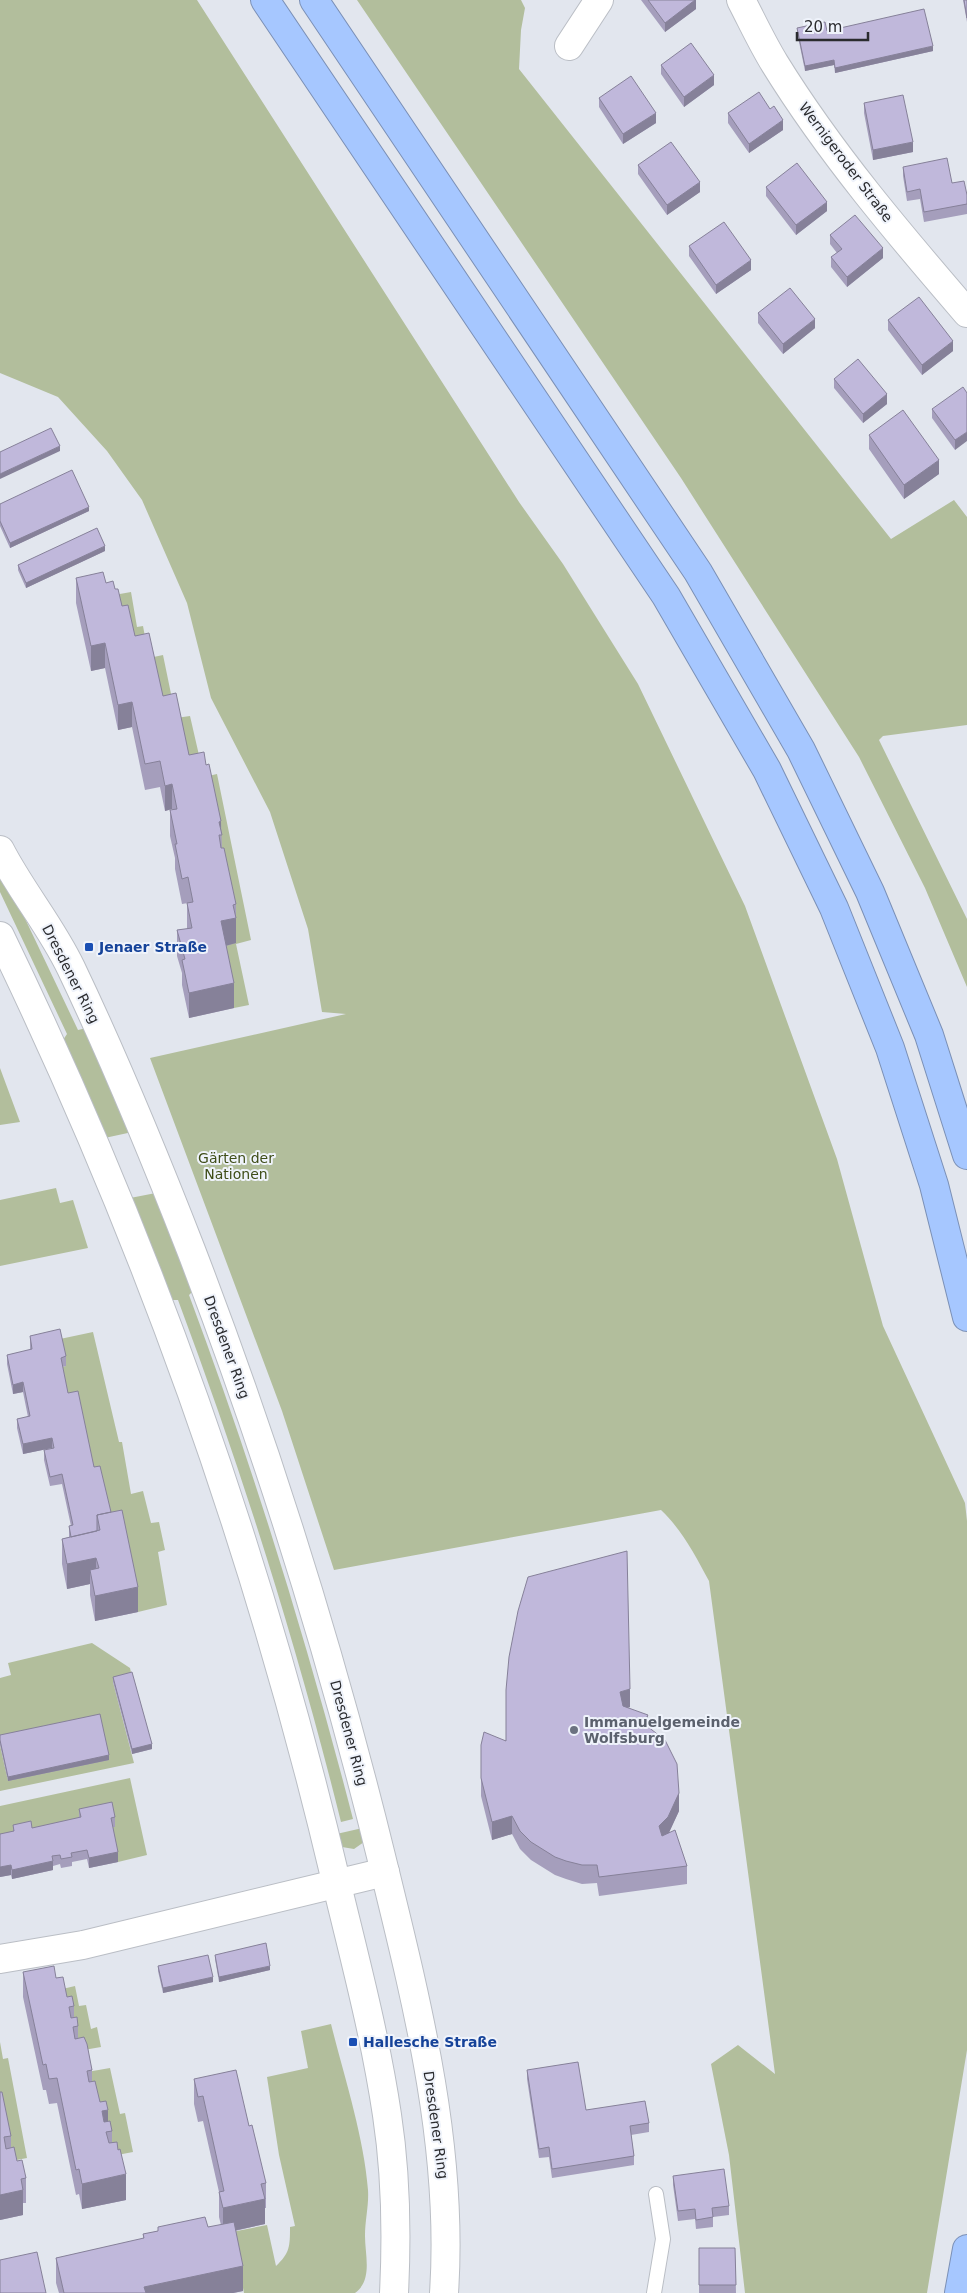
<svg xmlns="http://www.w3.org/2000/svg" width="967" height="2293" font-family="'DejaVu Sans',sans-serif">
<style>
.green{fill:#b2be9c}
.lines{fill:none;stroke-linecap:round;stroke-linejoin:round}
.service-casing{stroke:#babec5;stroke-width:16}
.minor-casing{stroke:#babec5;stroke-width:30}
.tertiary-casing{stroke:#babec5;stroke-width:30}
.motorway-casing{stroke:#7b90b6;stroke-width:30}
.service{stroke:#fff;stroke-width:14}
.minor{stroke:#fff;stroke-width:28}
.tertiary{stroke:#fff;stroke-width:28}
.motorway{stroke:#a6c7ff;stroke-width:28}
.wall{fill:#a59ebc}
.shaded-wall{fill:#868199}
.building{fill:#c0b8db;stroke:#868199}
.transit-dot{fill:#1a4fb4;stroke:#eff3fb;stroke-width:2}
.worship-dot{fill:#6b7280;stroke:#eff3fb;stroke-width:2}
.labels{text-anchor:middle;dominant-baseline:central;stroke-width:4;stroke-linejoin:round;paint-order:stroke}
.street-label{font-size:14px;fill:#2a2b2e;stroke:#eff3fb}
.transit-label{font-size:14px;font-weight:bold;fill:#164399;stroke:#eff3fb;text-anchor:start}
.park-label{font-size:14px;fill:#3e4d17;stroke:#eff3fb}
.worship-label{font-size:14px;font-weight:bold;fill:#5b616d;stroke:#eff3fb;text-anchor:start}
</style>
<rect width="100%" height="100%" fill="#e2e6ee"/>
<path class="green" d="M0,0H197L519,502L563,564L638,684L745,906L837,1159L883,1326L965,1503L967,1521V2050L927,2293H745L729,2155L711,2064L738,2045L775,2074L709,1581C695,1555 682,1530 661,1510L334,1570L282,1411L150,1058L346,1014L322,1012L308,929L270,812L211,698L187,603L142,500L107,451L58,397L0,373Z
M357,0H521L525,8L521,30L519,69L891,539L954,500L967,517V725L883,736L879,740L967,919V987L925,888L859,757L681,478Z
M131,592L137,627L143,626L149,658L163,655L176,718L190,716L204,777L217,774L251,940L236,944L249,1005L234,1008L163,721L103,597Z
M0,866L78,1030L91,1027L137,1131L100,1139L59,1046L67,1034L0,892Z
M0,1068L20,1122L0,1125Z
M56,1188L60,1203L73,1200L88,1248L0,1266V1200Z
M161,1192L198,1286L189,1295C253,1467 307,1641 353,1819L341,1822C297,1645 242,1471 178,1300H164L125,1199Z
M93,1332L119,1442H122L131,1494L143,1491L151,1523L159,1522L165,1550L158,1552L167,1605L138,1612L122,1535L114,1536L68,1402L61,1367L66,1366L60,1339Z
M92,1643L130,1668L132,1677L113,1682L134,1763L0,1791V1745L8,1781L0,1740V1678L11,1675L8,1663Z
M130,1778L147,1855L118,1862L111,1827L0,1843V1806Z
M367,1827L364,1842L354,1849L342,1847L332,1835Z
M75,1986L79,2006L86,2005L91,2029L97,2027L101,2047L78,2051L54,1991Z
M331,2024C344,2076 364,2137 368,2190C369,2205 365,2220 365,2236C365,2255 373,2280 355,2293H244L232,2232L267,2225L276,2266C290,2253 290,2246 290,2227L295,2226L279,2155L267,2077L308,2068L301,2031Z
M0,2042L3,2059L8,2058L27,2158L11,2161L0,2118Z
M110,2068L120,2114L125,2113L133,2152L112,2156L87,2072Z"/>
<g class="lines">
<defs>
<path id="service" d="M654,2293L663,2239L656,2194"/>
<path id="minor" d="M741,0C752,21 762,43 775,64C830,153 899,234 967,313
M569,46L599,0
M0,1959L83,1945L385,1872"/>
<path id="tertiary" d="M0,850C21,891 51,926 71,968C115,1060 154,1155 191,1250C267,1448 330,1649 381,1856C416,1999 454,2145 444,2293
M0,936C146,1237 258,1552 335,1877C354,1956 375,2034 387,2115C396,2174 397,2233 394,2293"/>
<path id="motorway" d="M265,0L666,596L767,770L834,908L890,1048L934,1185L967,1317
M314,0L698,572L801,750L870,892L929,1035L967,1155
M959,2293L967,2249"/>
</defs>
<use href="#service" class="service-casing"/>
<use href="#minor" class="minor-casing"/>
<use href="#tertiary" class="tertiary-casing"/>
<use href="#motorway" class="motorway-casing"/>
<use href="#service" class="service"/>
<use href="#minor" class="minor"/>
<use href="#tertiary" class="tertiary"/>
<use href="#motorway" class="motorway"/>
</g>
<path class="wall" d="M641,0H696V9L665,32Z
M963,0H967V22Z
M797,28L827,31L933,51L835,73L834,65L805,71L797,32Z
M661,65L714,85L684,107L661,74Z
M599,98L656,123L623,144L599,107Z
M864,103L913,152L873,160L864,113Z
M728,113L783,130L749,153L728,123Z
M638,165L700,192L667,215L638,174Z
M903,167L952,183L967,195V214L924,222L920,199L907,201L903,176Z
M766,187L827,211L796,235L766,196Z
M830,235L883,258L847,287L831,267V257L837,253L830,244Z
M689,246L751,270L716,294L689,256Z
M758,313L815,328L783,354L758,323Z
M888,320L953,351L922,375L888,330Z
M834,379L887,404L863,423L834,388Z
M967,393L955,450L932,418V409Z
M869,435L939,474L904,499L869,449Z
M0,504L89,511L10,548L0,526Z
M105,551L26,588L18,570V565Z
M76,578L106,583L115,589L135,636L189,755L206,765L221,821L222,848L236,904V943L226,946L234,1008L189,1018L182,985V973L177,956V930L187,929V903H188L182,904L175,869V858L170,836V810H172V809L165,811L160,787L145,790L132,727L118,730L105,668L91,671L76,603Z
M30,1336L66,1356V1366L62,1367L68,1393L111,1512L138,1612L95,1621L90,1595V1584L67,1589L62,1564V1539L69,1537V1526H71L62,1484L50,1486L44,1460V1450L52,1449V1448L23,1454L17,1428V1419L28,1417L23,1392L13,1394L7,1364V1355L30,1350Z
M113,1677L152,1749L132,1754L113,1682Z
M630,1707L628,1708L648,1726L679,1811L669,1832L687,1866V1884L599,1896L597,1883L582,1884L566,1879L555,1875L531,1860L520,1849L512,1834L492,1840L481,1796V1745L506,1740Z
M0,1735L109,1760L8,1781L0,1745Z
M79,1809L115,1817V1827H113L118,1862L89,1868L87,1859L72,1862V1866L61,1868L60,1864L53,1866V1870L12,1879L11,1875L0,1877L13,1831V1825L32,1828L79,1818Z
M215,1955L270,1970L219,1982L215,1959Z
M158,1966L213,1982L163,1993L158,1971Z
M23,1972L56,1978L67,1997L74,2006V2017L78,2026V2038L92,2070V2081L112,2131V2143L126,2200L82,2209L79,2194L76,2195L57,2103L49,2104L46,2090H43L23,1997Z
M527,2070L586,2110L649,2123V2132L631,2135L634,2156V2165L552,2178L549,2157L539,2158L527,2079Z
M194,2079L249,2126L266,2183V2208H265V2224L235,2231L243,2291L233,2293H59L56,2283V2258L143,2239V2234L158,2231V2227H208L221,2225L219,2217V2192L203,2121L198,2122L194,2104Z
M0,2092L11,2136V2148L17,2161L26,2178V2203H23V2215L0,2220Z
M673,2176L729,2206V2215L713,2217V2227L696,2229L695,2219L678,2221L673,2185Z
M699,2248H735L736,2293H699Z"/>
<path class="shaded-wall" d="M695,0H696V9L665,32V23Z
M933,46V51L835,73V68Z
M834,60V65L805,71V66Z
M714,75V85L684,107V97Z
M656,113V123L623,144V134Z
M783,120V130L749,153V144Z
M913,142V152L873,160V150Z
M700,182V192L667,215V205Z
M827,202V211L796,235V225Z
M883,248V258L847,287V277Z
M751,260V270L716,294V285Z
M815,319V328L783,354V344Z
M953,341V351L922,375V365Z
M887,394V404L863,423V414Z
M967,432V441L955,450V440Z
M60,446V451L0,479V474Z
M939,460V474L904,499V485Z
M89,507V511L10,548V543Z
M105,546V551L26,588V583Z
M105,643V668L91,671V646Z
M132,702V727L118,730V705Z
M172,784V809L165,811V786Z
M221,821V835L219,822Z
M236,918V943L221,947V921Z
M234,983V1008L189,1018V993Z
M23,1382V1392L13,1394V1385Z
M52,1438V1448L23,1454V1444Z
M96,1558V1583L90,1570V1584L67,1589V1564Z
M138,1587V1612L95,1621V1596Z
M630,1689V1707L620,1710V1692Z
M648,1715V1734L643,1723Z
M152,1744V1749L132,1754V1749Z
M109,1755V1760L8,1781V1777Z
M679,1793V1811L668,1835L659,1844V1826Z
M512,1816V1834L492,1840V1822Z
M118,1852V1862L89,1868V1858Z
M53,1861V1870L12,1879V1870Z
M11,1865V1875L0,1877V1867Z
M270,1966V1970L219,1982V1977Z
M213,1977V1982L163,1993V1988Z
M108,2110V2132H106L102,2111Z
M126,2174V2200L82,2209V2184Z
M23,2190V2215L0,2220V2195Z
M265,2199V2224L223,2233V2208Z
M243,2266V2291L233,2293H144V2287Z"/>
<path class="building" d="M648,0H695L665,23Z
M964,0H967V18Z
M924,9L933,46L835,68L834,60L805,66L797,28L825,22L827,31Z
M691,43L714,75L684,97L661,65Z
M631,76L656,113L623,134L599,98Z
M759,92L770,109L774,106L783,120L749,144L728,113Z
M903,95L913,142L873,150L864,103Z
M671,142L700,182L667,205L638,165Z
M947,158L952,183L964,181L967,195V204L924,212L920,189L907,192L903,167Z
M797,163L827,202L796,225L766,187Z
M855,215L883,248L847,277L831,257L842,249L830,235Z
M724,222L751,260L716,285L689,246Z
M790,288L815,319L783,344L758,313Z
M919,297L953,341L922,365L888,320Z
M858,359L887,394L863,414L834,379Z
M963,387L967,393V432L955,440L932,409Z
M903,410L939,460L904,485L869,435Z
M51,428L60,446L0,474V452Z
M72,470L89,507L10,543L0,521V504Z
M97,528L105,546L26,583L18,565Z
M103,572L106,583L113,581L115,589H118L122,606L128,605L135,636L149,633L163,696L176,693L189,755L204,752L206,765L209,764L221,821L219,822L222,835H219L221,848H224L236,904L233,905L236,918L221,921L234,983L189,993L182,960L185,959L177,930L192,928L187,903L193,902L188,877L182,879L175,844H177L170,810L177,809L172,784L165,786L160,761L145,764L132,702L118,705L105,643L91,646L76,578Z
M60,1329L66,1356L61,1358L68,1393L78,1391L94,1467L100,1466L111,1512L97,1515V1531L71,1537L69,1526L73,1525L62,1474L50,1477L44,1450L54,1448L52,1438L23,1444L17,1419L30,1416L23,1382L13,1385L7,1355L32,1349L30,1336Z
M122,1510L138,1587L95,1596L90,1570L99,1568L96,1558L67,1564L62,1539L100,1530L97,1515Z
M627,1551L630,1689L620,1692L623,1706L648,1715L643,1723L665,1740L677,1764L679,1793L668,1817L659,1826L662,1836L675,1830L687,1866L599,1877L597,1865H582L566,1861L555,1857L531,1842L520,1831L512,1816L492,1822L481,1778V1745L484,1732L506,1741V1690L509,1657L518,1611L528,1577Z
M132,1672L152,1744L132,1749L113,1677Z
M100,1714L109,1755L8,1777L0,1740V1735Z
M112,1802L115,1817L111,1818L118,1852L89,1858L87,1850L71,1853L72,1857L61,1859L60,1855L52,1856L53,1861L12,1870L11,1865L0,1867V1834L14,1831L13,1825L31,1821L32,1828L81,1817L79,1809Z
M266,1943L270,1966L219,1977L215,1955Z
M208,1955L213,1977L163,1988L158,1966Z
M54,1966L56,1978L63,1977L67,1997L72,1996L74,2006L69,2007L71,2018L77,2017L78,2026L73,2027L75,2039L84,2037L87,2044L92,2070L87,2071L89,2082L95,2081L100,2102L106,2101L108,2110L102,2111L104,2122L110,2121L112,2131L106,2132L109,2143L117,2142L118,2150L120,2149L126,2174L82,2184L79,2169L76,2170L57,2078L49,2079L46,2064L43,2065L23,1972Z
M578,2062L586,2110L645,2101L649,2123L630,2126L634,2156L552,2169L549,2147L539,2149L527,2070Z
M236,2070L249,2126L252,2125L266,2183L261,2184L265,2199L223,2208L219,2192L224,2191L203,2096L198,2097L194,2079Z
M0,2092H2L11,2136L4,2137L6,2149L14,2147L17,2161L22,2160L26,2178L21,2179L23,2190L0,2195Z
M724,2169L729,2206L712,2208L713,2217L696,2220L695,2209L678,2211L673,2176Z
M205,2217L208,2227L234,2222L243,2266L144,2287L146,2293H64L56,2258L144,2238L143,2234L158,2231V2227Z
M699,2248H735L736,2285H699Z
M37,2252L46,2293H0V2260Z"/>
<g class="transit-dot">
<rect x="84" y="942" width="10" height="10" rx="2.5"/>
<rect x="348" y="2037" width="10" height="10" rx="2.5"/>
</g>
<circle class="worship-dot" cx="574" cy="1730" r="5"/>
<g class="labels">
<g class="street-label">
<text transform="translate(846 162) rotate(53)">Wernigeroder Straße</text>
<text transform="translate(71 974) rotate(63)">Dresdener Ring</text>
<text transform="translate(227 1347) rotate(70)">Dresdener Ring</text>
<text transform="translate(349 1733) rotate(75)">Dresdener Ring</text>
<text transform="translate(436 2125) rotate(82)">Dresdener Ring</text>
</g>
<g class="transit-label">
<text x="99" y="947">Jenaer Straße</text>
<text x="363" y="2042">Hallesche Straße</text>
</g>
<g class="park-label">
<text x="236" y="1158">Gärten der<tspan x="236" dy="16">Nationen</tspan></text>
</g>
<g class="worship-label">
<text x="584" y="1722">Immanuelgemeinde<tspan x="584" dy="16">Wolfsburg</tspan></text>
</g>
</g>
<path d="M797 32v8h71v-8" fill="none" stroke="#2a2b2e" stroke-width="2.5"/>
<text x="804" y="32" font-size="15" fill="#2a2b2e" stroke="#eff3fb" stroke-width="4" paint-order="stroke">20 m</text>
</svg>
